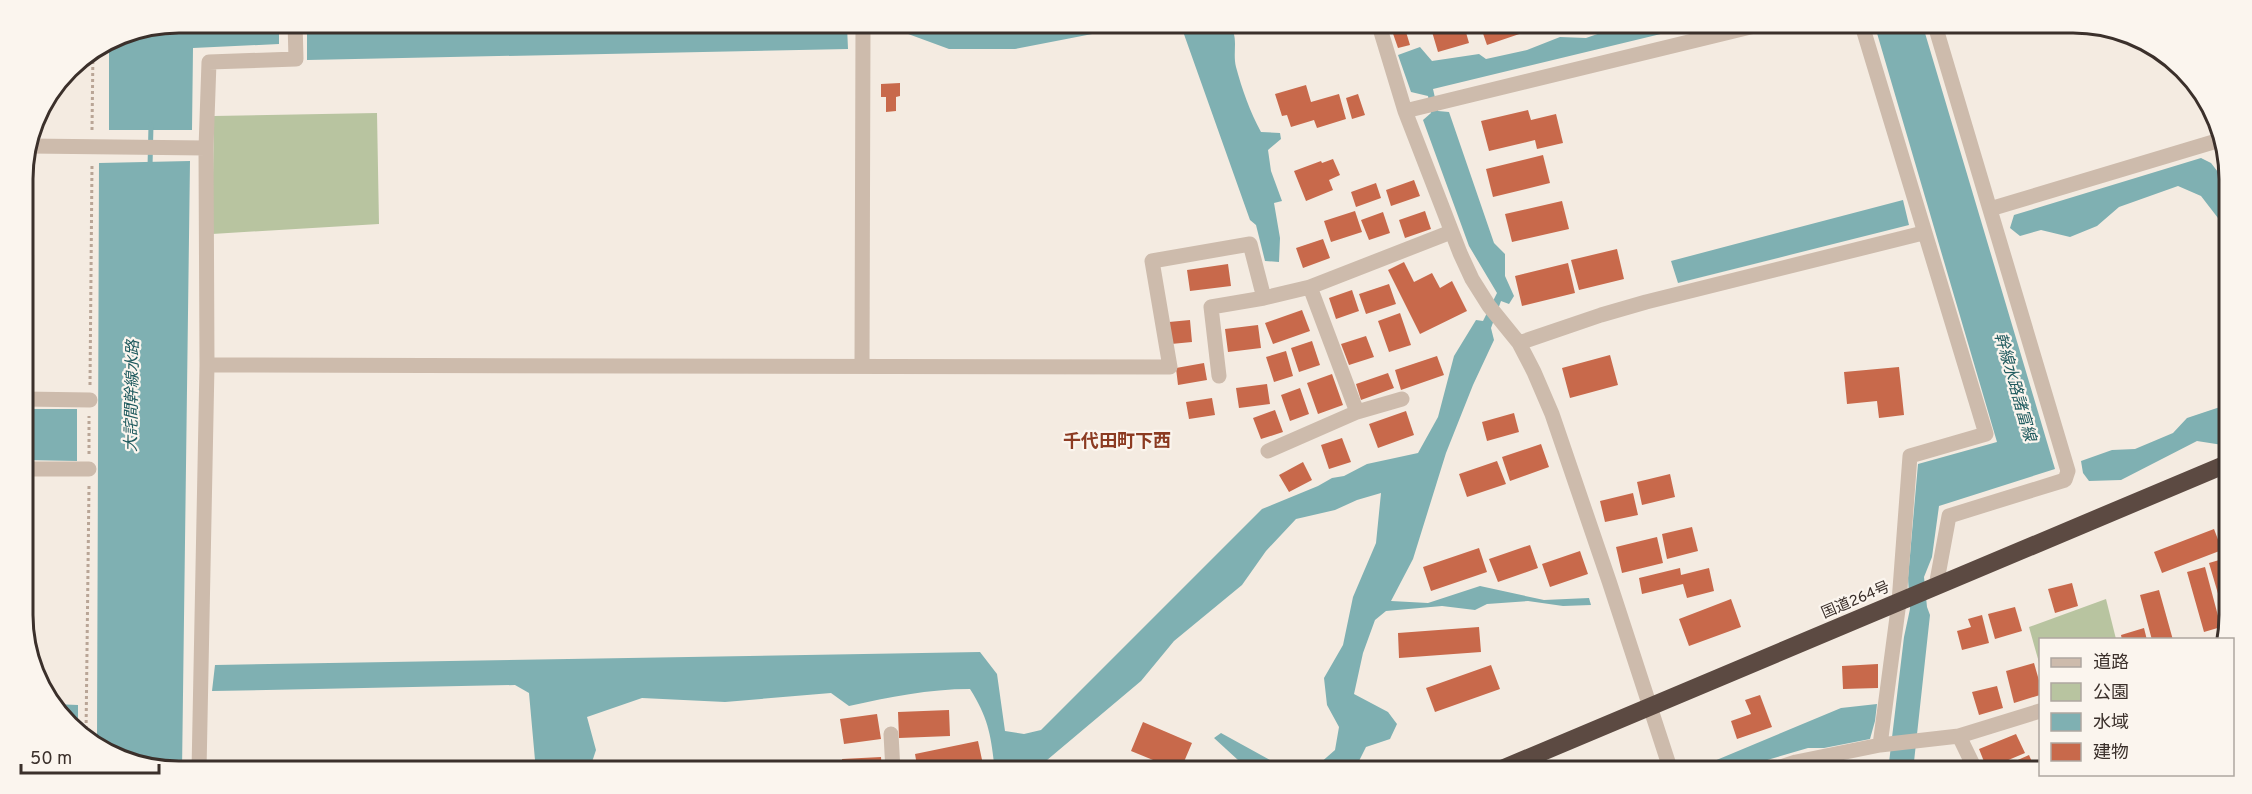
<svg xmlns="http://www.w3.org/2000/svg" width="2252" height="794" font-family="Overpass,'Noto Sans JP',sans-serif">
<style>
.green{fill:#b8c4a0}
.water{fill:#7fb0b2}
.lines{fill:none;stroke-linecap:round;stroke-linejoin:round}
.stream{stroke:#7fb0b2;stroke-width:5}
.building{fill:#c8694b}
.path{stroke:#b9a596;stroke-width:3;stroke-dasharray:3 3;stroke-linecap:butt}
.minor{stroke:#cdbbac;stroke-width:15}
.highway{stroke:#5c4a42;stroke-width:18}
.labels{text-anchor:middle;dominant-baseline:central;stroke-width:4.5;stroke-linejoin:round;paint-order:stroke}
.street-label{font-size:15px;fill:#3b302b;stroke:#fbf5ee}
.water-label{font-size:16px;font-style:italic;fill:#1f5a5e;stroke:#fbf5ee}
.quarter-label{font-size:18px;font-weight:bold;fill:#8c3b22;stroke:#fbf5ee}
.rim{fill:none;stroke:#3b302b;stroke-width:3}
</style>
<rect width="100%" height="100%" fill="#f4ebe1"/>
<path class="green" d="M377,113L379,224L212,234L214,116Z
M2106,599L2116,639L2040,640V666L2029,627Z"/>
<path class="water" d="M179,22L279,23V44L193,48L192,130H109V41L119,34Z
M981,22L1149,23L1015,49H949L900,31H876L875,26H847L848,49L307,60V23Z
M1180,23H1228C1240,37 1232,50 1236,67C1242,89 1250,112 1261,132L1280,133L1281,139L1268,150L1271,171L1282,201L1274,203L1280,238L1279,262L1265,261L1256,225L1250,220Z
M1629,23H1667L1669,32L1433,89L1438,111L1449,112L1494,243L1505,254V276L1514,296L1509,304L1501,301L1491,328L1494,340L1473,385L1446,453L1413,559L1391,601L1428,603L1480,586L1544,600L1589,598L1591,605L1563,606L1528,601L1487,604L1475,610L1442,606L1386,611L1375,620L1363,653L1354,694L1388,712L1397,724L1390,739L1366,747L1354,771H1250L1214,738L1221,733L1270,760L1319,764L1335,750L1339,727L1327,705L1324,678L1343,645L1353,597L1376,543L1381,493L1357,500L1335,510L1296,519L1266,551L1242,585L1174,641L1141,681L1034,771H995C991,736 989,719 970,689C928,689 890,697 849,706L831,693L725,702L642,698L587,717L596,750L589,771H536L529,693L515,685L212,691L215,665L980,652L997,674L1005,731L1024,734L1041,730L1262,509L1318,486L1332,478L1344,476L1367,464L1418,453L1438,417L1454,356L1476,320L1483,321L1497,293L1469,246L1423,120L1431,113L1428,96L1411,92L1398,55L1420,47L1432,61L1479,54L1486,59L1527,50L1560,37L1586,38Z
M1874,23H1922L2055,469L1939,506L1932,557L1924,577L1927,607L1930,615L1913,771H1888L1904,637L1910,609L1908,578L1918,464L1997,442Z
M2201,158L2211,163L2228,185V231L2201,196L2178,186L2119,207L2097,226L2070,237L2041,230L2020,236L2010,228L2014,215Z
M190,161L182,771H179L129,763L97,742L99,163Z
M1903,200L1909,225L1678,283L1671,261Z
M2229,404V446L2197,441L2121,480L2089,481L2083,473L2081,461L2112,450L2135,449L2173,433L2187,418Z
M24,409H77V461L24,460Z
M54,704L78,705V729L61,719Z
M1877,704L1875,721L1870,739L1824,748H1808L1730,771H1695V769L1841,708Z"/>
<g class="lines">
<path class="stream" d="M274,22L313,29
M150,167L151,125"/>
</g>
<path class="building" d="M1403,22L1410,45L1398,48L1390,25Z
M1439,22H1463L1469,43L1438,52L1430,25Z
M1479,22H1552V23L1487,45Z
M900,83V96L896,97V111L886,112V97H881V84Z
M1306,85L1311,102L1339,94L1346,119L1317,128L1314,120L1291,127L1287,115L1282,116L1275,94Z
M1358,94L1365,115L1352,119L1346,98Z
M1528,110L1531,120L1556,114L1563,143L1537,149L1535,140L1489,151L1481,121Z
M1543,155L1550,183L1493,197L1486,169Z
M1333,159L1340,175L1329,180L1333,190L1306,201L1294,171L1321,161L1322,163Z
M1414,180L1420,196L1391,206L1386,190Z
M1376,183L1381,198L1356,207L1351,192Z
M1562,201L1569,229L1512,242L1505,214Z
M1355,211L1362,232L1331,242L1324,221Z
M1425,211L1431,229L1405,238L1399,220Z
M1383,212L1390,233L1369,240L1361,220Z
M1323,239L1330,258L1303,268L1296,248Z
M1617,249L1624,279L1579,290L1571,260Z
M1404,262L1414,282L1432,273L1440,288L1452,281L1467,311L1420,334L1388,270Z
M1568,263L1575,293L1522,306L1515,276Z
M1228,264L1231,286L1190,291L1187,270Z
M1389,284L1396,304L1366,314L1359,294Z
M1352,290L1359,311L1336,319L1329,298Z
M1302,310L1310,331L1273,344L1265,323Z
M1400,313L1411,345L1389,352L1378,321Z
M1190,320L1192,342L1171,344L1169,322Z
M1258,325L1261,348L1228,352L1225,329Z
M1366,336L1374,357L1349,365L1341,344Z
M1312,341L1320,365L1299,372L1291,348Z
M1286,351L1293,376L1274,382L1266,357Z
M1610,355L1618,385L1570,398L1562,368Z
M1437,356L1444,375L1401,390L1395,370Z
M1204,363L1207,380L1178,385L1176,368Z
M1899,367L1904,415L1879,418L1877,401L1847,404L1844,372Z
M1388,373L1394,388L1361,400L1356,384Z
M1332,374L1343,405L1318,414L1307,383Z
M1267,384L1270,404L1239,408L1236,388Z
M1300,388L1309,414L1290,421L1281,395Z
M1212,398L1215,415L1189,419L1186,402Z
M1275,410L1283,432L1261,439L1253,418Z
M1406,411L1414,435L1378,448L1369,424Z
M1514,413L1519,432L1487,441L1482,422Z
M1342,438L1351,462L1329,469L1321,445Z
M1541,444L1549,467L1510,481L1502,457Z
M1497,461L1506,484L1467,497L1459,474Z
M1303,462L1312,480L1289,492L1279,475Z
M1670,474L1675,497L1642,505L1637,482Z
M2229,486V504L2223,489Z
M1633,493L1638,515L1605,522L1600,501Z
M2229,510V541L2218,515Z
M1692,527L1698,551L1667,559L1662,534Z
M2214,529L2222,550L2162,573L2154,552Z
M1657,537L1663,563L1622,573L1616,547Z
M1530,545L1538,568L1498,582L1489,559Z
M1479,548L1487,572L1431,591L1423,567Z
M1580,551L1588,574L1550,587L1542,564Z
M2226,558L2229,570V595L2219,597L2209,563Z
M2205,567L2221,627L2204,632L2187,572Z
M1680,568L1681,575L1709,568L1714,591L1687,598L1683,584L1642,594L1639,578Z
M2072,583L2078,606L2055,613L2048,589Z
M2159,590L2173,640H2152L2140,595Z
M1731,599L1741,627L1689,646L1679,619Z
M2015,607L2022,631L1995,639L1988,614Z
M1982,615L1989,643L1962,650L1957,631L1971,627L1968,619Z
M1479,627L1481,652L1399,658L1398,633Z
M2144,628L2147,640H2122L2121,635Z
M2034,663L2040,684V695L2014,703L2006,671Z
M1878,664V688L1843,689L1842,666Z
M1491,665L1500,689L1435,712L1426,688Z
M1997,686L2003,708L1979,715L1972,692Z
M1760,695L1772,727L1737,739L1731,721L1751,714L1745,700Z
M949,710L950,736L899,738L898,712Z
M877,714L881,739L844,744L840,719Z
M1143,722L1192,743L1180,771L1131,751Z
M2016,734L2025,753L1987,769L1979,749Z
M978,741L984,769L975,771H918L915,754Z
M2029,755L2036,771H2004L2002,767Z
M881,757L882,771H843L842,759Z
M1610,764L1613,771H1593Z"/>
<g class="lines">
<path class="path" d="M92,130L93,50
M90,385L92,164
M89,454V416
M86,735L89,485"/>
<path class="minor" d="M1378,22L1405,111L1460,253L1472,279L1489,306L1519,343L1534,372L1552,414L1609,581L1671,771
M1861,22L1986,434L1910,456L1899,602L1880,745
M1934,22L2068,471L2065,480L1949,516L1936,586
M1405,111L1771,22
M29,146L206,148L209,62L296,59L295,22
M1990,209L2220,140
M1310,287L1357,412
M1519,343L1601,315L1646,302L1923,233
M207,365L1170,367L1152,261L1250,244L1264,298
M862,366L863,22
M1219,376L1211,307L1264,298L1310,287L1451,232
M24,399L90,400
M1268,451L1357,412L1402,399
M24,469H89
M891,734L893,771
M1959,736L1976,771
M199,771L207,365L206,148
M1768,771L1796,762L1880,745L1959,736L2040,711"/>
<path class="highway" d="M1497,771L2229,463"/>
</g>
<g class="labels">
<g class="street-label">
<text transform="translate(1856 601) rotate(-23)">国道264号</text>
</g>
<g class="water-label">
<text transform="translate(2014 387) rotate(74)">幹線水路諸富線</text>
<text transform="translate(133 396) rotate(-89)">大詫間幹線水路</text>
</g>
<g class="quarter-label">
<text x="1117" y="442">千代田町下西</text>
</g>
</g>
<path d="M0 0H2252V794H0ZM179 33H2073A146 146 0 0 1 2219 179V615A146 146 0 0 1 2073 761H179A146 146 0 0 1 33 615V179A146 146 0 0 1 179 33Z" fill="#fbf5ee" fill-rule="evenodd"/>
<path class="rim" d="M179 33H2073A146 146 0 0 1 2219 179V615A146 146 0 0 1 2073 761H179A146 146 0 0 1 33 615V179A146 146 0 0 1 179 33Z"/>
<rect x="2039" y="638" width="195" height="138" fill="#fbf5ee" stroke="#aea6a0" stroke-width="1.5"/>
<rect x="2051" y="658" width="30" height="9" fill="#cdbbac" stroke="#aea6a0" stroke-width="1.5"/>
<text x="2093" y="668" font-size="18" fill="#3b302b">道路</text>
<rect x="2051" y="683" width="30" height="18" fill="#b8c4a0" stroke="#aea6a0" stroke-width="1.5"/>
<text x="2093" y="698" font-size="18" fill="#3b302b">公園</text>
<rect x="2051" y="713" width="30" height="18" fill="#7fb0b2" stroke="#aea6a0" stroke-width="1.5"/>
<text x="2093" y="728" font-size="18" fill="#3b302b">水域</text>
<rect x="2051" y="743" width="30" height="18" fill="#c8694b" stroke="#aea6a0" stroke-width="1.5"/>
<text x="2093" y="758" font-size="18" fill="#3b302b">建物</text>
<path d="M21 764v9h138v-9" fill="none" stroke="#3b302b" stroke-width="3"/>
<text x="30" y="764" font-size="18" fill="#3b302b" stroke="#fbf5ee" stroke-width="4.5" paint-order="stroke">50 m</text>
</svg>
